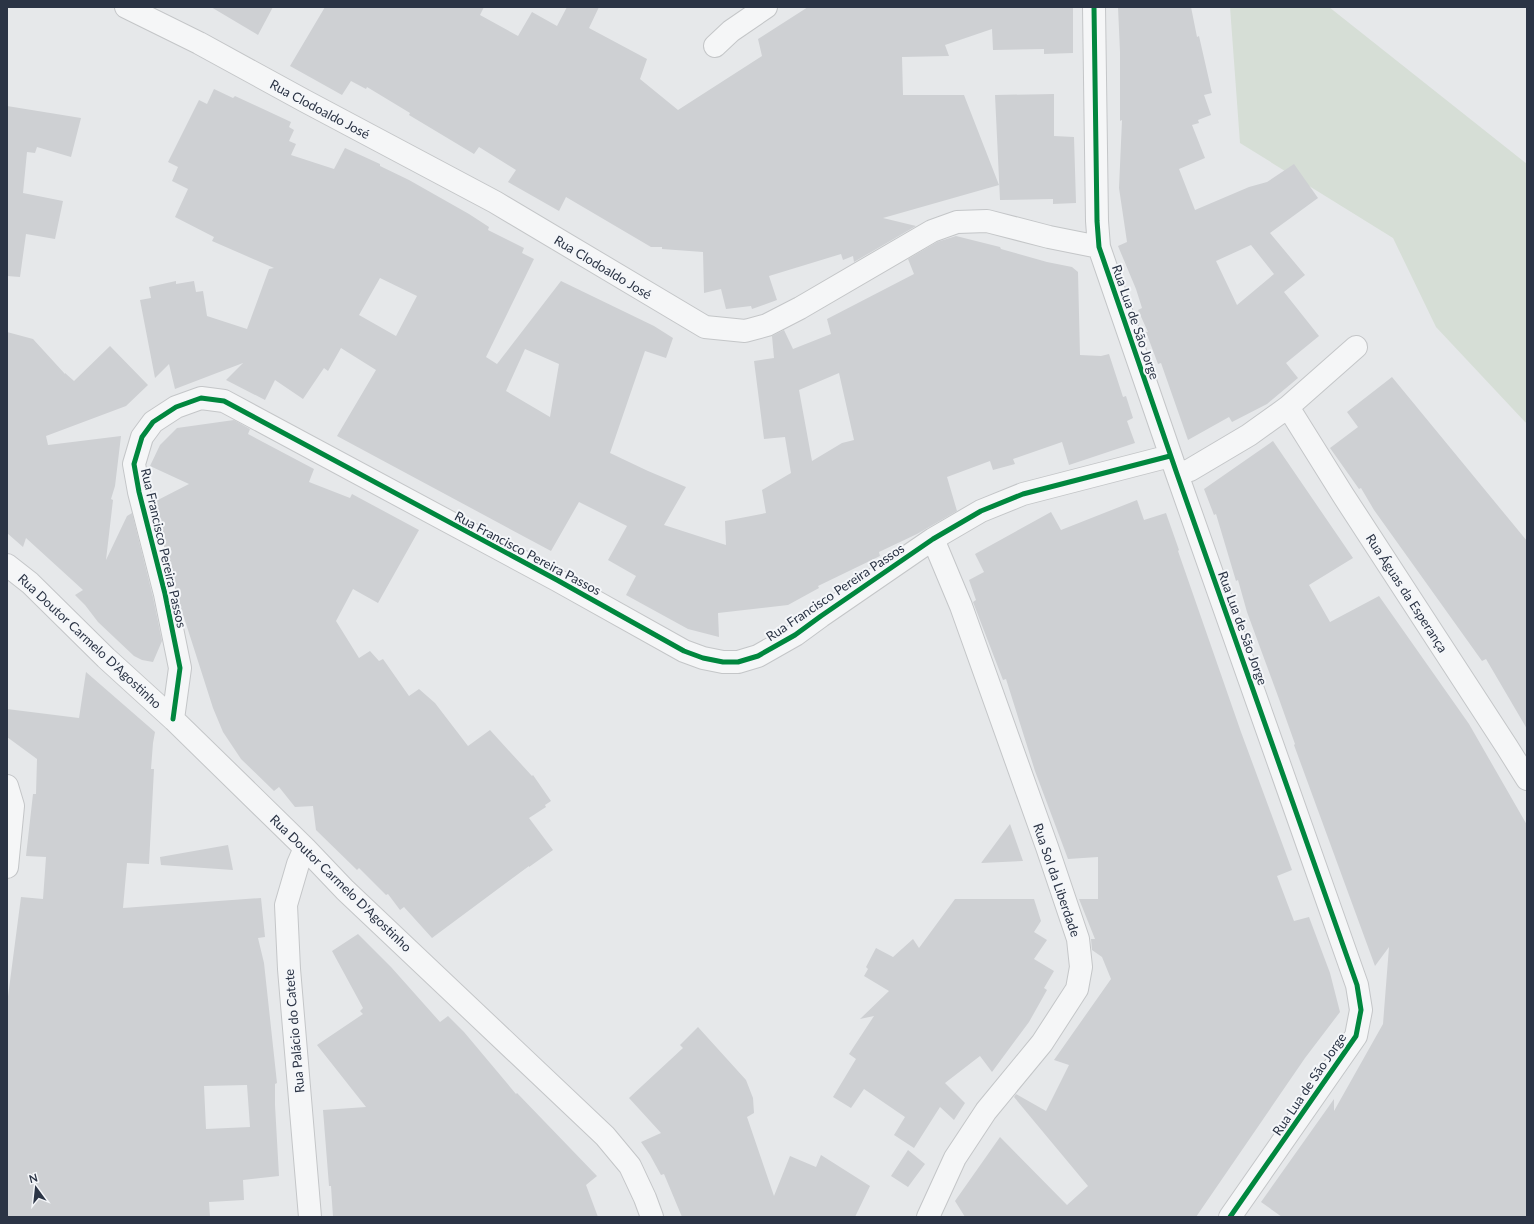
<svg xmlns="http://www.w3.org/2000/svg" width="1534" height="1224" font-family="Lato,sans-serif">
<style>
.green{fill:#d6ded6}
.building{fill:#ced0d3;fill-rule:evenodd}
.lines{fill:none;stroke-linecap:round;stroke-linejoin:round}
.minor-casing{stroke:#c4c6c8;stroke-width:24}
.minor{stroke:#f5f6f7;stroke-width:22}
.cycleway-casing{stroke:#f4f6f9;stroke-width:8}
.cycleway{stroke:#00873e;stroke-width:5}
.labels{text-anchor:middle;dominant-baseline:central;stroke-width:4;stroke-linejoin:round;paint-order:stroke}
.street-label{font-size:13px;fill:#2b3445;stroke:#f4f6f9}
</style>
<rect width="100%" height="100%" fill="#e6e8ea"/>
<path class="green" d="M1230,7H1329L1527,164V424L1436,327L1393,238L1240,143Z"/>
<path class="building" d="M211,7H273L258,35Z
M325,7H484L480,15L518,36L532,12L557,26L567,7H599L589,28L647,59L640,79L678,110L762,56L758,39L808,7H1073V53L1044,54V49L993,50L992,29L945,45L949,56L902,57L903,95H964L999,185L883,218L916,226L854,262L853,256L843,260L841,254L769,276L777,300L752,309L751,306L726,309L721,289L704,293L703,252L662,249V247H651L566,197L559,211L508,182L516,170L479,147L474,154L409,115L410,113L367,87L366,89L351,81L342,95L290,66Z
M1118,7H1191L1197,37L1199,36L1212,93L1204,95L1211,115L1198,120L1199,123L1192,125L1205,158L1179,169L1195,210L1249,187L1267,182L1294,164L1318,198L1270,233L1305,275L1284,292L1319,336L1286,363L1298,378L1267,404L1232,422L1229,417L1188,440L1161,363L1158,364L1146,332H1148L1138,310L1142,308L1136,289L1118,246L1127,242L1119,188L1122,120L1120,121V52ZM1251,245L1274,274L1237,305L1216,261Z
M214,89L233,98L235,96L291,122L289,127L294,130L289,141L296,144L291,155L334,169L345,148L380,164V166L409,180L469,214L489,227L488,230L524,248L522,253L534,259L486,357L497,364L561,281L654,326L673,338L666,358L645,351L610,453L648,471L686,487L664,525L726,545L725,521L766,513L762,490L791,473L785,437L764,439L754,361L774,358L772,336L784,330L793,349L831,334L827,319L914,274L908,259L937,242L956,236L1000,247L1001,249L1047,262L1072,267L1078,272L1080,355L1101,356L1109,354L1123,397L1126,396L1133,418L1127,421L1135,443L1069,465L1062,442L1013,459L1015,464L993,470L990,461L947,477L957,511L917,534L879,552L880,556L818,586L819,588L788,605L718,613L719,637L688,629L626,595L636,576L608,560L627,526L579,502L551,551L337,436L376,370L341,348L328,371L324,368L303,399L275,380L265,400L226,380L243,363L175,389L169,364L155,378L140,300L151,298L149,287L176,281V284L194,281L196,292L203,291L207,316L247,329L269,269L274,268L212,241L214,237L175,217L188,189L172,181L178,167L168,162L199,100L207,104ZM380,278L417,296L396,336L359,315ZM525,349L559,364L550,417L506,391ZM839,373L854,440L842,443L812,461L799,390Z
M1054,94V136L1074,137L1076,203L1053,204V199L1000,200L995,95Z
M7,106L81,118L71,157L37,147L35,153L27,152L23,193L63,201L55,239L26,234L20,277L7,276Z
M7,332L33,339L65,374V373L74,381L110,346L148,385L126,406L46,436L48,445L121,436L115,486L111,499L113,500L106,560L127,516L132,513L153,597L162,641L153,662L142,660L134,656L98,622L85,605L75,595L83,590L26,538L23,547L7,533Z
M1392,377L1527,541V729L1486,659L1482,661L1374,510L1361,488L1359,489L1330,448L1358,427L1347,412Z
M234,420L250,429L248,434L314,469L309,482L350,498L352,494L419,530L378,603L353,589L336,621L359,658L370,651L379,661L383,659L409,696L419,689L435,703L468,746L490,730L532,776L533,775L551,801L545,805L546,807L529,818L553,850L529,867V866L432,938L404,907L400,910L388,894L386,895L359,868L357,870L316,830L313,806L295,807L279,787L274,791L241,759L223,732L213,708L181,608L154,502L189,484L150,466L160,445L177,428Z
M1273,441L1353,558L1309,585L1330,622L1379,596L1469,724L1527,825V1217H1282L1261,1202L1334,1099V1111L1383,1024L1389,947L1375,966L1294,745L1295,744L1279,699L1247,612L1238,580L1236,581L1216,514L1214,515L1204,489Z
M1137,500L1144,520L1166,513L1179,550L1178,551L1241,732L1292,870L1277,876L1294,921L1309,917L1330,973L1340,1012L1305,1058L1196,1217H965L955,1201L1000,1137L1067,1205L1088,1186L1014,1097L1016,1094L1046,1111L1069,1065L1054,1060L1111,979L1102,957L1092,950L1091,939H1095L1079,899H1098V857L1068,859L1035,771L1006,679L1003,680L973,602L976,600L969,580L984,572L975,554L1051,512L1061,530Z
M86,672L155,732L153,743L151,769H154L149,864L127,863L123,908L261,898L265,937L258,938L264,963L277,1083L275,1084V1105L279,1176L243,1180L244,1200L209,1202L210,1217H7V1004L21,897L43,899L46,857L26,856L33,794H36L37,759L7,737V709L79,718ZM247,1085L250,1127L206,1129L204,1086Z
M1010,824L1023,861L981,863Z
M228,845L233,870L161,865L160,857Z
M955,899H1034L1041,921L1034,932L1047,940L1034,959L1054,971L1044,988L1047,990L1029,1022L992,1072L980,1056L945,1083L965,1103L954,1120L940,1107L914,1148L894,1135L905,1117L864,1089L851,1108L833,1097L856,1059L849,1054L874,1016L860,1019L889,991L864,976L868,969L866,967L876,948L893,957L913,939L919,948Z
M358,934L391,967L440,1022L448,1016L464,1032L516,1094L517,1093L597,1176L586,1185L598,1217H333L331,1186H329L323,1110L366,1107L317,1045L363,1014L360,1011L363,1008L332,951Z
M698,1027L746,1080L753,1098L754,1113L747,1117L774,1196L790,1156L816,1167L821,1155L870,1186L855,1217H682L664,1174L661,1175L650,1155L641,1142L661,1133L629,1098L683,1048L680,1045Z
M908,1150L925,1164L908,1187L891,1176Z"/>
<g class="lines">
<defs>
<path id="minor" d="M126,7L199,43L305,101L495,202L705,327L745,331L767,325L800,308L932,231L957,222L987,221L1049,237L1099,247
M1094,7L1097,221L1099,247L1177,474L1357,985L1361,1010L1356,1036L1230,1217
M715,46L731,31L766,7
M1288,407L1343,495L1507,747L1527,779
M1177,474L1190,470L1249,435L1288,407L1356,347
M7,565L30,583L106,658L173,719L305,848L345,890L605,1136L630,1166L645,1198L652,1217
M173,719L180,668L165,594L139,492L134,464L142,437L153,422L176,407L201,398L224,401L557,580L684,651L703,658L723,662H738L758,656L795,635L821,616L933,539L981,511L1023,494L1170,456
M7,786L13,806L7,867
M305,848L298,864L286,905L289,969L310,1217
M928,1217L955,1158L986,1111L1042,1043L1077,989L1081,967L1078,939L1047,847L961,606L933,539"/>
</defs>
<use href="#minor" class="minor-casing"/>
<use href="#minor" class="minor"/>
<defs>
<path id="cycleway" d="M1094,7L1097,221L1099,247L1177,474L1357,985L1361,1010L1356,1036L1230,1217
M173,719L180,668L165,594L139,492L134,464L142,437L153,422L176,407L201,398L224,401L557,580L684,651L703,658L723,662H738L758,656L795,635L821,616L933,539L981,511L1023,494L1170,456"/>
</defs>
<use href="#cycleway" class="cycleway-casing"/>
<use href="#cycleway" class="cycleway"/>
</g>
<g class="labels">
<g class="street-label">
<text transform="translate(320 109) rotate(28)">Rua Clodoaldo José</text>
<text transform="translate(603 267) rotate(31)">Rua Clodoaldo José</text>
<text transform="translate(1136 322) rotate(71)">Rua Lua de São Jorge</text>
<text transform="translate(164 548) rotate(77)">Rua Francisco Pereira Passos</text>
<text transform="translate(528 553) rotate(28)">Rua Francisco Pereira Passos</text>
<text transform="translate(835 592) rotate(-34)">Rua Francisco Pereira Passos</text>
<text transform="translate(1407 593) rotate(57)">Rua Águas da Esperança</text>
<text transform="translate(1243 628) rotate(70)">Rua Lua de São Jorge</text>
<text transform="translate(90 641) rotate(43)">Rua Doutor Carmelo D'Agostinho</text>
<text transform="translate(1057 880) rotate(71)">Rua Sol da Liberdade</text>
<text transform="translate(341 883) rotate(44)">Rua Doutor Carmelo D'Agostinho</text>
<text transform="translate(294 1031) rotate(-95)">Rua Palácio do Catete</text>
<text transform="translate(1309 1084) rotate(-56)">Rua Lua de São Jorge</text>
</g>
</g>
<rect width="1534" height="1224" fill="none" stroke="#2b3445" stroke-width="16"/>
<g transform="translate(36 1188) rotate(345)" stroke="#f4f6f9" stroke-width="3" paint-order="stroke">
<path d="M0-3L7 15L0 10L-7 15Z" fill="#2b3445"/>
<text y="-6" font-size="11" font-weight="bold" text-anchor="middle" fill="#2b3445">N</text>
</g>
</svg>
